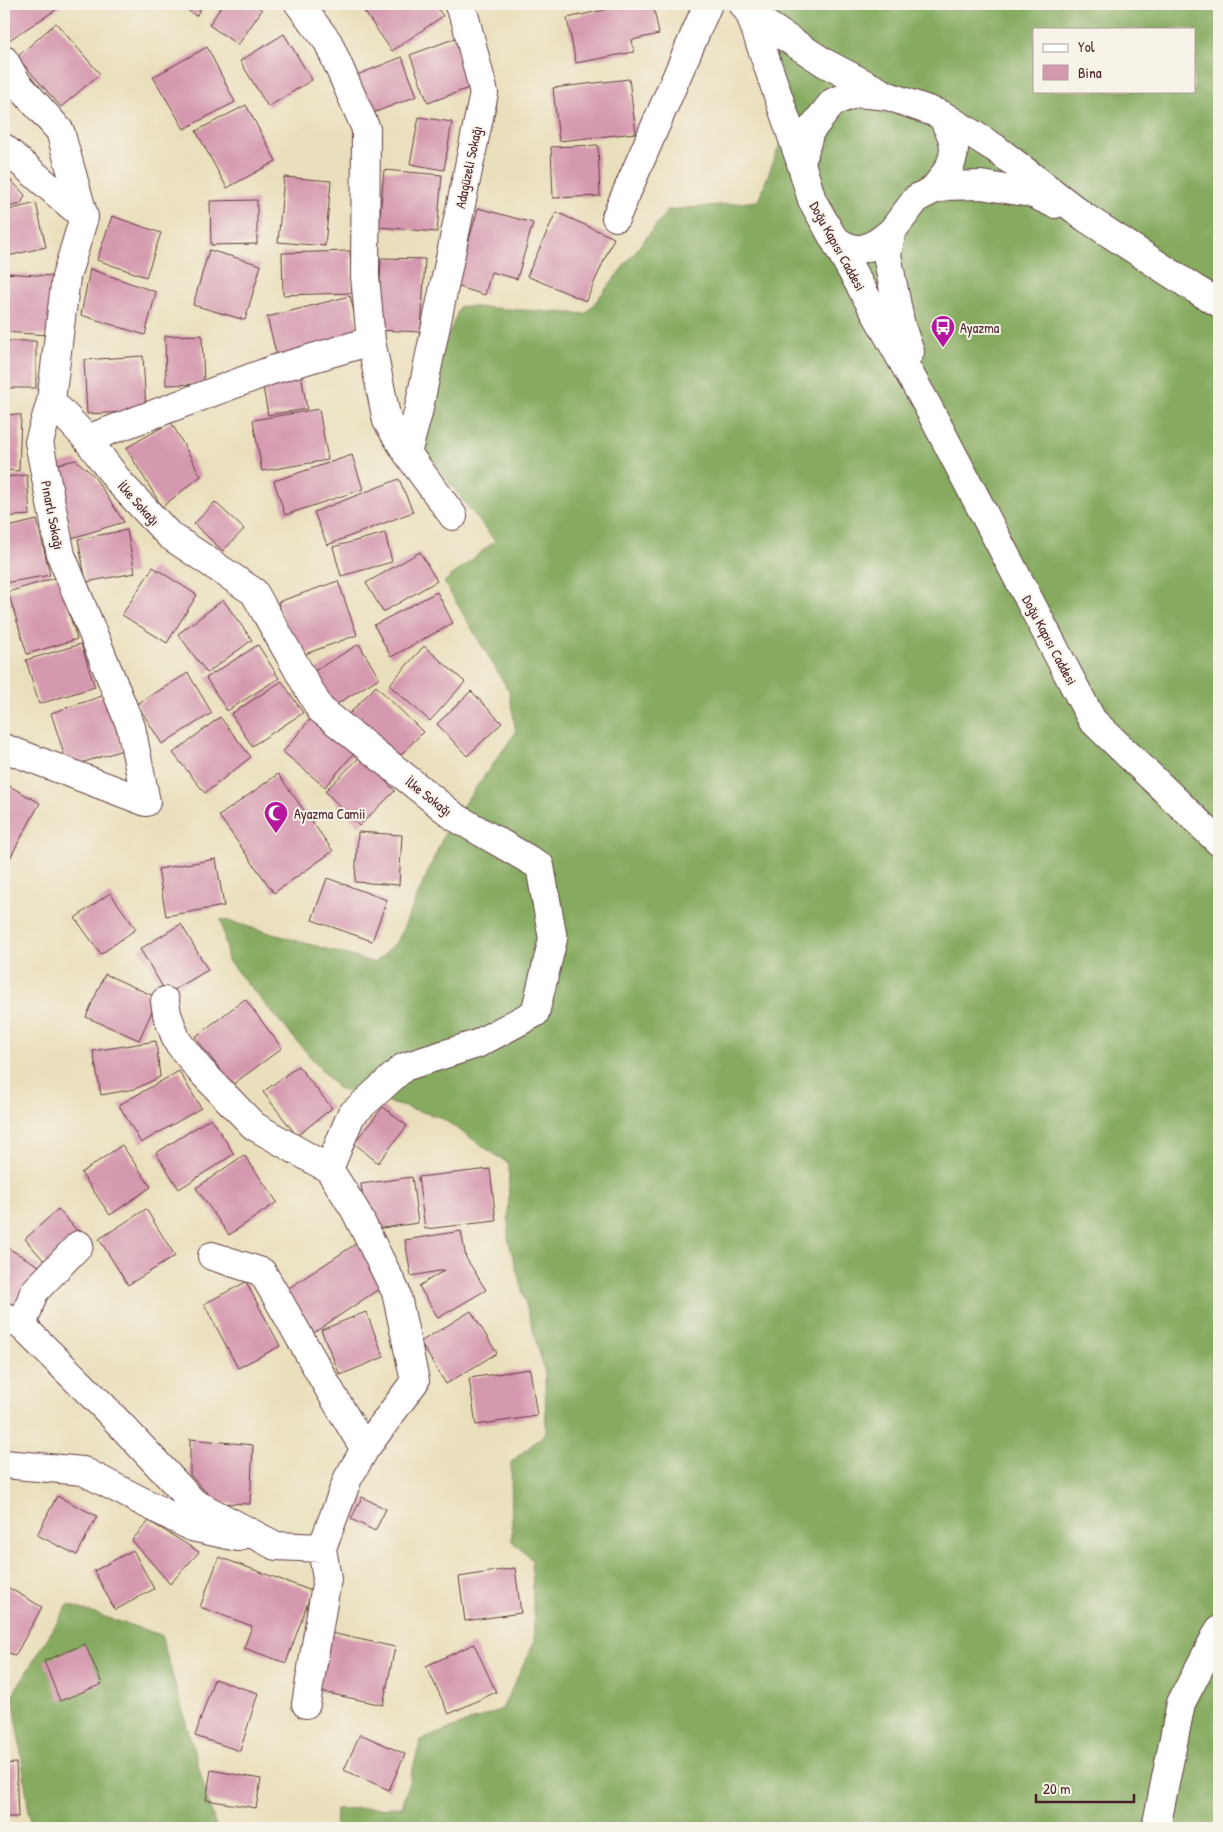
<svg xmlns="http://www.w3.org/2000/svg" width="1223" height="1832" font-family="'Patrick Hand',sans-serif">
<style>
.forest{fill:#86ab60;stroke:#686546;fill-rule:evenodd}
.building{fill:#d599af}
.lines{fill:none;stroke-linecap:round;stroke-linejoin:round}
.street-casing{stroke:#623c41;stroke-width:30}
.secondary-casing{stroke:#623c41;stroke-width:30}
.street{stroke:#fff;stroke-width:28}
.secondary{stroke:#fff;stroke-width:28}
.labels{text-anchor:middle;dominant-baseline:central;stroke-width:4;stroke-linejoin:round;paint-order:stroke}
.street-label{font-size:14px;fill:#4a1f2b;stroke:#f7f3e8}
.poi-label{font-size:14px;fill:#4a1f2b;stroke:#f7f3e8;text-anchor:start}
</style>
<rect width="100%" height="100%" fill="#f7f3e8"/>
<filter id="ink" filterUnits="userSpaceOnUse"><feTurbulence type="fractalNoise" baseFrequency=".02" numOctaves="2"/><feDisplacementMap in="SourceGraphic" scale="10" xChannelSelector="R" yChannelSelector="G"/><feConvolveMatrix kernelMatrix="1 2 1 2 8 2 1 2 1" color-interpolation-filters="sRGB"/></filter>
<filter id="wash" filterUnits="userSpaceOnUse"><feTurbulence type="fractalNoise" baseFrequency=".0096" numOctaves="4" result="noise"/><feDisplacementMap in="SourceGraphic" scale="20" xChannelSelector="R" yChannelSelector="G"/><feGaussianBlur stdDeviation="1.12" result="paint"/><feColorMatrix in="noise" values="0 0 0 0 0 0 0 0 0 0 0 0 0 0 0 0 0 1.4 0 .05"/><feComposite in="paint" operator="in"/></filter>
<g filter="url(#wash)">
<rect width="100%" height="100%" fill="#eadfbc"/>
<path class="forest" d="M760,4H1219V1828H335L336,1809L402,1807L421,1740L502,1709L534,1643L532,1560L512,1541L511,1462L546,1433L545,1373L508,1239L509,1164L440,1117L337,1088L228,961L221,919L375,963L398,940L448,826L516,732L509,691L444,582L495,541L425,452L436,368L460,306L586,314L668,210L758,201L782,139ZM1034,29H1194V91H1034Z
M68,1605L161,1635L216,1828H31L13,1694Z"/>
<g id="blocks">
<path class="building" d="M4,4H65L9,40L4,32Z
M179,4H204L196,16Z
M223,4H253L262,10L238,45L209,25Z
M359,4H434L443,16L392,51Z
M632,4H653L659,34L632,40L634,52L576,63L567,18Z
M56,23L100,74L61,107L17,57Z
M284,34L312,80L268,107L240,61Z
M456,38L474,86L428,103L410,55Z
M207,47L235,102L184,129L153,77Z
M402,57L417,96L373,113L357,75Z
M629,79L636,133L559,141L553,88Z
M246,105L276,161L227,188L196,131Z
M419,117L452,122L444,170L410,164Z
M598,145L600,196L553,198L551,147Z
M384,170L442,175L437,232L379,227Z
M4,173L25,195L21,204L4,208Z
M284,177L331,181L325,246L278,242Z
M257,200V244L211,245L210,201Z
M36,203L46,247L4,257V211Z
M478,208L533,223L517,279L491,272L485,295L456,286Z
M556,212L614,238L586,301L527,276Z
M112,216L161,233L146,277L97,260Z
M209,250L261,265L245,320L193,305Z
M350,251L352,293L283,295L282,253Z
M381,258L425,259L421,332L378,330Z
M90,269L156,292L145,335L81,315Z
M4,273L52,276L49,335L4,332Z
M350,296L361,340L278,361L267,317Z
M202,335L204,384L166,385L165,336Z
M4,341H36V388H4Z
M143,356L146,411L87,414L84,360Z
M301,374L307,409L268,415L262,381Z
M319,409L328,460L262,471L253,420Z
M4,414L21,415L19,471L4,470Z
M171,422L201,476L162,507L126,448Z
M352,455L363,489L285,515L274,481Z
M76,460L93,475L124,522L72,538L57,464Z
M27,475L30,515L4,517V477Z
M399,479L413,512L327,545L314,512Z
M215,502L244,529L223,551L194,524Z
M37,520L50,575L4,583V528Z
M127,530L135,573L86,582L78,539Z
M385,533L392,562L341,576L333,547Z
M420,552L437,581L383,612L366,583Z
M153,567L197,595L167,643L122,615Z
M58,577L77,639L27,654L8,592Z
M338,581L357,635L297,657L278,602Z
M437,592L453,623L391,657L374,625Z
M223,600L252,640L207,673L178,634Z
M81,644L95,687L39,704L26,660Z
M359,644L379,678L332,707L311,673Z
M258,645L279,678L227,711L206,678Z
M424,646L465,682L430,721L389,685Z
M188,673L212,713L162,744L137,704Z
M282,681L303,713L252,746L231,714Z
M376,686L423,732L393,763L346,717Z
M471,691L502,723L467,756L437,724Z
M105,695L123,750L68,767L51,713Z
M220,717L251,757L205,793L173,753Z
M311,718L354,753L325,787L283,752Z
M361,756L395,791L359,826L325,791Z
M278,774L333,851L274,893L219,816Z
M4,783L40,803L4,869Z
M358,832L402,835L399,885L355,882Z
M216,859L224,906L166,916L158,869Z
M327,878L387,900L372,941L312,920Z
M110,893L136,929L101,954L75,918Z
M181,924L208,970L167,994L140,949Z
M105,974L158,998L139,1040L86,1017Z
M245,999L282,1048L232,1085L195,1037Z
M156,1041L160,1077L135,1089L101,1095L93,1051Z
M298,1066L332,1108L297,1136L263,1092Z
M179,1071L201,1108L141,1143L119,1105Z
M383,1107L407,1126L378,1163L354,1143Z
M211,1118L234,1154L179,1189L156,1153Z
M122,1145L151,1187L110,1215L81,1173Z
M244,1155L277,1202L229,1235L196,1188Z
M490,1169L496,1221L425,1229L418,1177Z
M412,1177L418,1223L367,1230L361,1184Z
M58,1209L80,1234L47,1264L25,1239Z
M146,1209L175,1256L128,1285L99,1239Z
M461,1231L466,1258L486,1290L438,1318L419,1286L445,1270L411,1276L405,1240Z
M357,1243L385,1285L309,1336L280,1294Z
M4,1246L41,1267L18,1309L4,1301Z
M246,1282L280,1346L238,1368L204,1304Z
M471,1311L497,1353L446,1384L420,1342Z
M366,1312L384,1357L340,1375L321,1330Z
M530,1369L537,1416L476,1425L469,1378Z
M190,1439L253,1445L250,1504L216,1503L190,1475Z
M57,1496L97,1516L77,1555L37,1535Z
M362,1497L386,1509L375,1531L351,1519Z
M149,1521L199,1552L170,1584L132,1540Z
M133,1550L154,1589L115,1610L94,1571Z
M219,1557L312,1591L286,1663L244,1648L252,1626L200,1607Z
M515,1568L521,1613L465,1621L459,1577Z
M4,1585L42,1607L15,1656L4,1650Z
M331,1633L395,1647L383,1705L318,1691Z
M85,1644L102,1684L60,1701L44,1661Z
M474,1644L496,1692L449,1714L426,1666Z
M214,1679L258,1693L240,1751L195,1736Z
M360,1734L405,1754L389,1790L344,1770Z
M16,1763L18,1817H4V1764Z
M211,1770L261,1779L256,1808L206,1800Z"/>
</g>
</g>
<g filter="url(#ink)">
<use href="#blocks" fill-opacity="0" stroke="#623c41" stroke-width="1"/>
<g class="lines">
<defs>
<path id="street" d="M299,4L328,42L366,129L365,276L371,341L387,421L407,453L453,516
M743,4L750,14L801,163
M750,14L825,63L888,96
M4,60L17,83L60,131L84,217L4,148
M84,217L66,277L51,401L39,442L61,555L131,727L146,802
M616,217L708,4
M51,401L87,439L120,483L169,535L254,592L320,709L455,817L540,866L553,939L535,1013L477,1044L404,1067L351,1115L329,1169
M87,439L272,370L371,341
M407,453L418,413L484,93L465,18L458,4
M4,748L146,802
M212,1256L262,1272C297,1330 328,1391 365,1449
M4,1316L22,1326L103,1406L194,1503L276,1546L322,1548L348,1478L365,1449L415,1381L396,1292L355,1210L329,1169L254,1126L199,1069L177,1041L167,1014L165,1001
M22,1326L34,1292L79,1245
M4,1464L83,1471L192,1527L238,1537
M306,1704L327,1579L322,1548"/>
<path id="secondary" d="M933,190C946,174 959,158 952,137C949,130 945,123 942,115
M834,238C856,257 872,249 892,231
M1219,303L1195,289L1086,218L995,148L942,115L888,96L857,93L833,102L810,131L801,163L812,200L927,405L1092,720L1219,842
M910,352L901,326L887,255L892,231L917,198L933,190L946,186L981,185L1031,193L1055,204
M1156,1828L1181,1703L1219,1630"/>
</defs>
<use href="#street" class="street-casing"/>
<use href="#secondary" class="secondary-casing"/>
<use href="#street" class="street"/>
<use href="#secondary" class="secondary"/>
</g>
</g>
<defs>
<symbol id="bus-pin" viewBox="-11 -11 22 30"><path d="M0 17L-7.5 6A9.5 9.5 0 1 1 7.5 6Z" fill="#b5179e" stroke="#f7f3e8"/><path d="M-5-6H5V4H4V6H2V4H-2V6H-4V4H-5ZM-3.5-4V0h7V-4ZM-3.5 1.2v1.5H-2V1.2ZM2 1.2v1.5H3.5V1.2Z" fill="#fff"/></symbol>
<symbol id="mosque-pin" viewBox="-11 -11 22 30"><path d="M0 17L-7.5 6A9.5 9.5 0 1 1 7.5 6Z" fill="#b5179e" stroke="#f7f3e8"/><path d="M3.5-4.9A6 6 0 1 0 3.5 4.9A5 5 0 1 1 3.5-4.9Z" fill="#fff"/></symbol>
</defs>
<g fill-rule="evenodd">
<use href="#bus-pin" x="929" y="313" width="28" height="38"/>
<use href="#mosque-pin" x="262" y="799" width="28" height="38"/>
</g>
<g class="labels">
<g class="street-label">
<text transform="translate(468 167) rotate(-78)">Adagüzeli Sokağı</text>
<text transform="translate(838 246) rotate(61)">Doğu Kapısı Caddesi</text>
<text transform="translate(139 503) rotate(48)">İlke Sokağı</text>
<text transform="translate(53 515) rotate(79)">Pınarlı Sokağı</text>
<text transform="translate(1050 640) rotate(62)">Doğu Kapısı Caddesi</text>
<text transform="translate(429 796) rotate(38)">İlke Sokağı</text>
</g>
<g class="poi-label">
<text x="960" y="327">Ayazma</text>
<text x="294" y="813">Ayazma Camii</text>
</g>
</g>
<rect width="1223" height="1832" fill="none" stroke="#f7f3e8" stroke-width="20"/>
<rect x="1033" y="28" width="162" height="65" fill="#f7f3e8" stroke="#b29e9c"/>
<rect x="1043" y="44" width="25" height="8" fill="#ffffff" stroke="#b29e9c"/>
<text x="1078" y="52" font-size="15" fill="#4a1f2b">Yol</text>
<rect x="1043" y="65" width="25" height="15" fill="#d599af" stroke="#b29e9c"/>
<text x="1078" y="78" font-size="15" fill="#4a1f2b">Bina</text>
<path d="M1036 1794v8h98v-8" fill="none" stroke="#4a1f2b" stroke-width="2.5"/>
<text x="1043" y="1794" font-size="15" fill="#4a1f2b" stroke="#f7f3e8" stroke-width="4" paint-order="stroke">20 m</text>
</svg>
